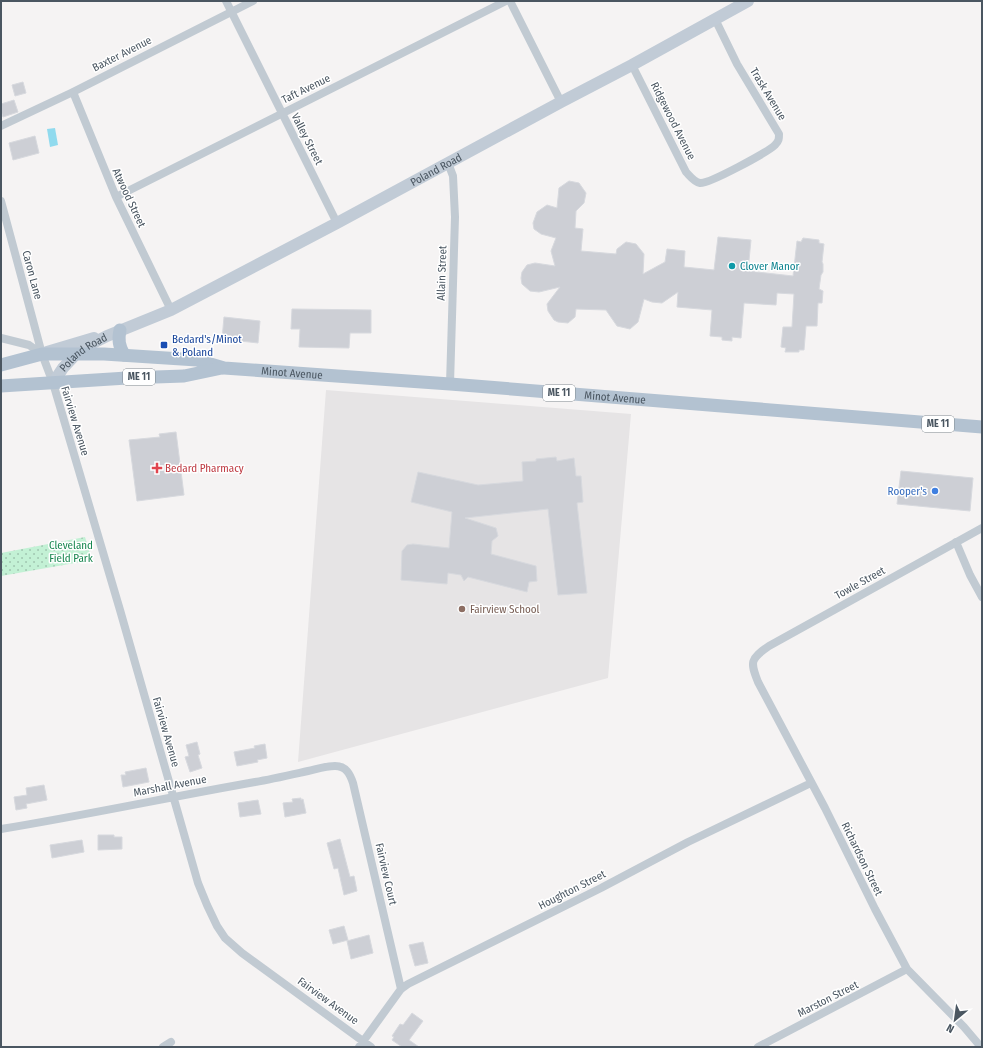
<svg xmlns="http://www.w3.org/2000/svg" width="983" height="1048" font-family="'Fira Sans Condensed',sans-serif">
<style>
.education{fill:#e6e4e5}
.park{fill:url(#park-dots)}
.water{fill:#90daee}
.building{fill:#cdcfd5;stroke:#d7d9de}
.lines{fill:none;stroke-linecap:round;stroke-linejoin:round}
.street{stroke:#c1cad2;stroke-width:8}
.secondary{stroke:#c1cbd6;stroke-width:12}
.primary{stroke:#b3c2d1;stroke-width:13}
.culture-dot{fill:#0f9aa8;stroke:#fff;stroke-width:1.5}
.transit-dot{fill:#1a4fb4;stroke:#fff;stroke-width:1.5}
.health-dot{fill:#e0444e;stroke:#fff;stroke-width:1.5}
.shop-dot{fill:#3f7fe0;stroke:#fff;stroke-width:1.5}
.education-dot{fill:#8d6e63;stroke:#fff;stroke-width:1.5}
.labels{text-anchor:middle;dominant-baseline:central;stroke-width:3;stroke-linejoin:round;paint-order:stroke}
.shield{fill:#fff;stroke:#808990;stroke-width:1}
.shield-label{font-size:10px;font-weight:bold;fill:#4a5661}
.street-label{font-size:11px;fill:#4a5661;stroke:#fff}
.culture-label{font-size:11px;fill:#0d838f;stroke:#fff;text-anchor:start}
.transit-label{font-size:11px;fill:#164399;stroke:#fff;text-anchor:start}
.health-label{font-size:11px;fill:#be3a42;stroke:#fff;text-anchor:start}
.shop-label{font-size:11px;fill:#366cbe;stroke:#fff;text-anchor:end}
.park-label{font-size:11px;fill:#17864f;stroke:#fff}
.education-label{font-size:11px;fill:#785e54;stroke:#fff;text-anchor:start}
</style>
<defs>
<pattern id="park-dots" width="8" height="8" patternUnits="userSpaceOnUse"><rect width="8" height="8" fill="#c3f1d5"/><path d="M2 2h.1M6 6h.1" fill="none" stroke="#a0c6b0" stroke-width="1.8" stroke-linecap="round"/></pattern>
</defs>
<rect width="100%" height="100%" fill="#f5f3f3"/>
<path class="education" d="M326,390L631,414L608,678L298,762Z"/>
<path class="park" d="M85,537L92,560L1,576V553Z"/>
<path class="water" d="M55,128L58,145L50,147L47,129Z"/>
<path class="building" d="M23,82L26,93L15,96L12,85Z
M14,100L18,112L3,117L1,111V104Z
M35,136L39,153L13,160L9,143Z
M569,181L579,183L586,193L584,203L576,211L575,228L583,229L581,251L616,254L617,249L626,242L636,244L644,254L643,274L665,262L667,249L685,251L684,267L714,270L718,237L751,240L748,271L793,276L797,241L801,242L803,238L819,240V243L824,244L822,262L823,264V272L821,275L819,289L823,291L822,303H818L817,326H806L804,350H799V352H785L786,348L781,347L783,327H792L794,294L777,293L776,305L744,303L741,338L732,337V341L722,340V337L710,336L712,310L677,307L678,292L662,303L652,302L644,299L638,322L630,329L617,326L606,310L576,309L575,317L568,323L558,322L554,320L548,311L547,304L560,287L539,292L530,291L522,284L521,278L522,272L527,265L535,263L555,266L551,251L556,238L541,234L534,229L533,223L537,212L547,205L557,208L559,188Z
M292,309L371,310V333H350L349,348L299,347L300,329H291Z
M224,317L260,321L258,343L222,339Z
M176,432L184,495L137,501L129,440L160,437L159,434Z
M556,457L557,461L574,458L576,476H581L583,502L577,503L587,593L558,595L548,509L465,518L496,528L498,536L492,541L491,554L536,566L537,581L529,582L527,592L468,577L464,581L461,575L448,573L447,584L401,580L402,551L407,545L413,544L449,548L452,512L411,502L418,472L478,485L523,481L522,462L536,461V459Z
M901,471L973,478L970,511L897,504Z
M197,742L200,754L198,755L202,768L190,772L185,757L189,756L186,745Z
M265,744L267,758L257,760L258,762L237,766L234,752L255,748L254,746Z
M146,768L149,782L123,787L121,775H126L125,772Z
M44,785L47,800L26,804L27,808L16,810L14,797L27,795L26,788Z
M301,798V800L303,799L306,813L285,817L283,803L293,802L292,799Z
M258,800L261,814L240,817L238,803Z
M98,835H114V837H122V849L98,850Z
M340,839L350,877L354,876L357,891L344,895L338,868L334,869L327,843Z
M82,840L84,852L52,858L50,845Z
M344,926L348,940L333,944L329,930Z
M369,935L373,953L351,959L347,941Z
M423,942L428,963L415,966L409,945Z
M412,1013L423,1021L409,1040L419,1047H402L392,1040L394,1037L392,1036L400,1024L403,1025Z"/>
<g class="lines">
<path class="street" d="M226,1L337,223
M510,1L561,102
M632,65L686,172C690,176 694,182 700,183C709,184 768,152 775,145C779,141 779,139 779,134L737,64L715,19
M73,92L116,197L171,310
M1,126L73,92L253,1
M448,163L453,176L455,217L450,384
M116,197L506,1
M1,201L42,354L53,383L120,610L198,883L207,905L217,926L225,938L242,953L371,1047
M1,338L29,345L42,354
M956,542L970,575L982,597
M1,829C86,815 170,797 255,782C273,779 290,775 308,771C317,769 326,766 335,766C346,766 350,774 353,783L401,989
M163,1047L171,1042
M359,1047L401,989L408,984L601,888L688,842L811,783
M758,1047L907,969
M981,1047L964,1027L907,969L875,909L825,808L758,682C750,662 750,659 769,646L982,528"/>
<g class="secondary">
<path d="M47,352L94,338"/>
<path id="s1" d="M53,383L63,368L76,354L89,345L107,336L171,310L337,223L561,102L632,65L748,1"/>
</g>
<g class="primary">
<path d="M120,330C118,340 119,346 124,355"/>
<path id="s2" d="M1,365L42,354H104L197,360L224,368L450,384L982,427"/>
<path d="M1,386L127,378L184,376L222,368"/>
</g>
</g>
<circle class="culture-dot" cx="732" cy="266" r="4"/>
<rect class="transit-dot" x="160" y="341" width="8" height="8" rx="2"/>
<path class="health-dot" d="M155 462h4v4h4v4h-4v4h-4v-4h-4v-4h4z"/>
<circle class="shop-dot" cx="935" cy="491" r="4"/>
<circle class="education-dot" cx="462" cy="609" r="4"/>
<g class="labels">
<g class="shield">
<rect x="123" y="369" width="32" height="16" rx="3"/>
<rect x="543" y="385" width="32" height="16" rx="3"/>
<rect x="922" y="416" width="32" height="16" rx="3"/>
</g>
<g class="shield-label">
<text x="139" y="377">ME 11</text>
<text x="559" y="393">ME 11</text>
<text x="938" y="424">ME 11</text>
</g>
<g class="street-label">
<text transform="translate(122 54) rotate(-27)">Baxter Avenue</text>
<text transform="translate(306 89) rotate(-26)">Taft Avenue</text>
<text transform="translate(768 94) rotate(59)">Trask Avenue</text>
<text transform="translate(673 121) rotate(63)">Ridgewood Avenue</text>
<text transform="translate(307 139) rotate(63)">Valley Street</text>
<text stroke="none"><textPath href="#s1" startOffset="442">Poland Road</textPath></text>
<text transform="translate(129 198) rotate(65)">Atwood Street</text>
<text transform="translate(442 273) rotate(-88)">Allain Street</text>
<text transform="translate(32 275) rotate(75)">Caron Lane</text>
<text stroke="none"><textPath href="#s1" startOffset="44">Poland Road</textPath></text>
<text stroke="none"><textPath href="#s2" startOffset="294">Minot Avenue</textPath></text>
<text stroke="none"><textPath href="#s2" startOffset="618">Minot Avenue</textPath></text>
<text transform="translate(75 421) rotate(73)">Fairview Avenue</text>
<text transform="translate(860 583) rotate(-29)">Towle Street</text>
<text transform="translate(166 732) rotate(74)">Fairview Avenue</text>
<text transform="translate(170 786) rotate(-11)">Marshall Avenue</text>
<text transform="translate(862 859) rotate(64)">Richardson Street</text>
<text transform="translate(386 874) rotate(77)">Fairview Court</text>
<text transform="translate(572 890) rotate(-27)">Houghton Street</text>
<text transform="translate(828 999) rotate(-27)">Marston Street</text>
<text transform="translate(328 1001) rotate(36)">Fairview Avenue</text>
</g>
<g class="culture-label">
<text x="740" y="266">Clover Manor</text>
</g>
<g class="transit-label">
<text x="172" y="339">Bedard's/Minot<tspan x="172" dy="13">&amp; Poland</tspan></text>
</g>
<g class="health-label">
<text x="165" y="468">Bedard Pharmacy</text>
</g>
<g class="shop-label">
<text x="927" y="491">Rooper's</text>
</g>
<g class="park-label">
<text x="71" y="545">Cleveland<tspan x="71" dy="13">Field Park</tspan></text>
</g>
<g class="education-label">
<text x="470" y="609">Fairview School</text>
</g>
</g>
<rect width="983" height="1048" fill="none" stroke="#4a5661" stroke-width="4"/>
<g transform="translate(955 1020) rotate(209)" stroke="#ffffff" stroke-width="3" paint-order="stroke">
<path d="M0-3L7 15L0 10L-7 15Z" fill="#4a5661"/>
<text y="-6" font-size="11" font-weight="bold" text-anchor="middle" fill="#4a5661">N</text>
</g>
</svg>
